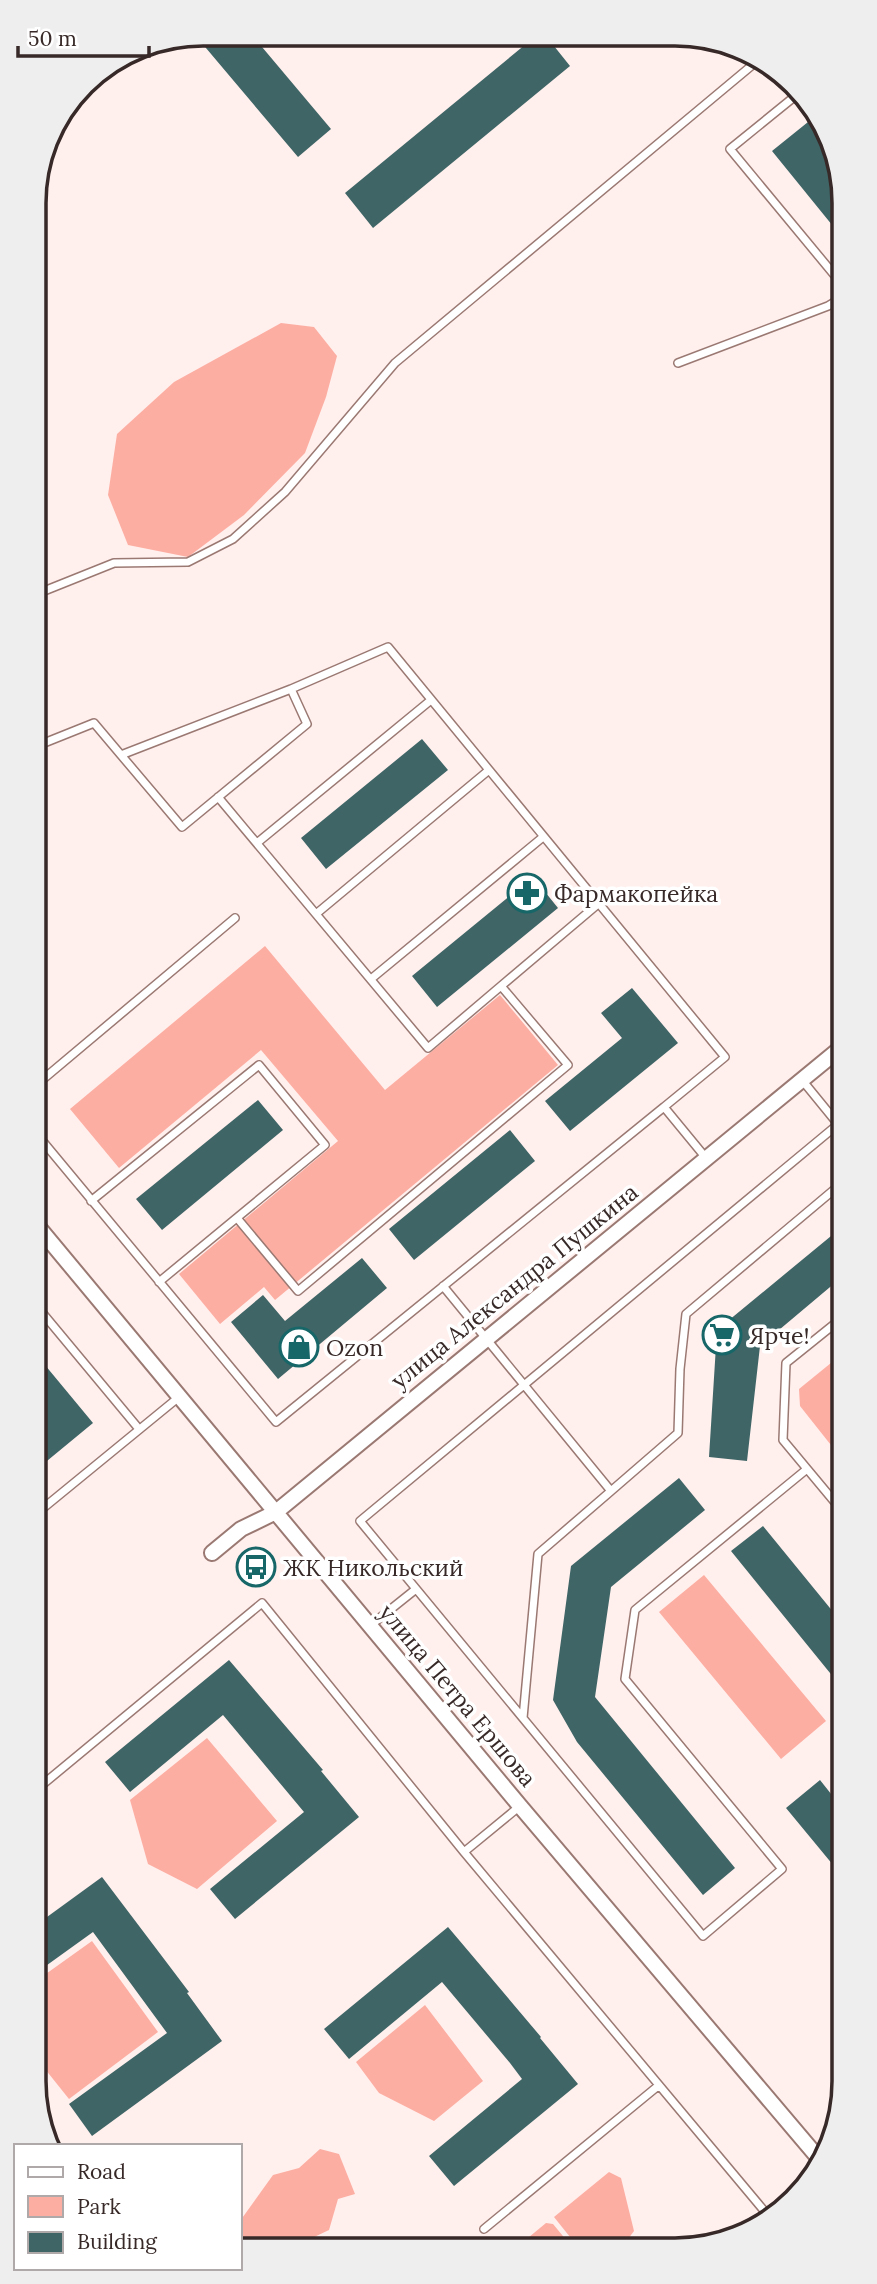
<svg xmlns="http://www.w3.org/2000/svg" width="877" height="2284" font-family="Lora,serif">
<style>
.green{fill:#fdaea2}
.building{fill:#3f6566}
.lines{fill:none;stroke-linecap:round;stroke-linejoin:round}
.service-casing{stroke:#9b7973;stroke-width:10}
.minor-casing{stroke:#9b7973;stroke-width:18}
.service{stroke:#fff;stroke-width:7}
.minor{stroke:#fff;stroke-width:14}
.labels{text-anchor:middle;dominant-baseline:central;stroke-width:7;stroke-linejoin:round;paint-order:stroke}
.poi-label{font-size:23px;fill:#372927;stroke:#fff;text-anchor:start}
.street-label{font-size:23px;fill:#372927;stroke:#fff}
.rim{fill:none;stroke:#372927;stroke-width:3.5}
</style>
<rect width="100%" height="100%" fill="#ffefed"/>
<path class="green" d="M281,323L314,327L337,356L326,397L305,453L244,515L188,557L128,545L108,495L117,434L174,382Z
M265,946L385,1090L500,995L558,1065L275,1300L264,1287L220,1324L179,1274L338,1141L261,1050L119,1168L70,1109Z
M842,1354V1459L800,1406L799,1389Z
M704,1575L826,1721L781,1759L659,1612Z
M207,1738L277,1821L197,1889L148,1864L130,1800Z
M92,1941L158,2032L69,2099L37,2059L36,1981Z
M425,2005L483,2081L434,2121L379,2093L356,2062Z
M320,2149L339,2154L355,2194L338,2199L329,2230L291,2248H240V2221L273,2175L299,2168Z
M609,2172L621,2178L634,2231L622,2247H578L554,2217Z
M546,2223L553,2224L572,2247H517Z"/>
<path class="building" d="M203,33L251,34L331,129L298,157L195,35Z
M537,35L546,36L570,66L373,228L345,193Z
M813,118L830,150L823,156L840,177L841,236L772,151Z
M422,739L448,770L326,869L301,838Z
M533,877L558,908L437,1007L412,976Z
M632,988L678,1043L570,1131L545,1101L622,1038L601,1013Z
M258,1100L283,1130L162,1230L136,1199Z
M510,1130L535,1161L414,1260L389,1229Z
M842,1227V1277L760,1346L747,1461L709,1457L717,1330Z
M362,1258L387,1288L278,1379L231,1322L263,1295L285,1321Z
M35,1353L93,1423L36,1470L35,1396Z
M679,1478L705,1510L611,1587L595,1697L735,1868L703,1895L577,1742L553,1700L571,1566Z
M763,1526L843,1624V1689L731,1551Z
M229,1660L323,1770L321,1771L359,1817L235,1919L210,1889L304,1812L223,1715L130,1792L105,1762Z
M820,1780L843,1809V1877L786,1808Z
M102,1877L189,1992L187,1993L222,2041L92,2136L69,2104L167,2033L93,1932L36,1973V1925Z
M448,1927L541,2037L540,2038L578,2084L454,2186L429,2156L522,2079L510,2063L442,1982L349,2059L324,2029Z"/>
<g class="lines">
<defs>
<path id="service" d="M799,93L730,149L841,283
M678,363L828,306L841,298
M34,595L114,563L188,562L233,539L285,492L395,363L756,62
M34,747L94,723L121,755L291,689L388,647L725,1057L664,1107
M121,755L182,827L307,724L291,689
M218,797L428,1048L501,986L568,1065L298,1291L237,1218
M257,843L431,700
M316,914L489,770
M371,979L543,837
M501,986L598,904
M802,1080L842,1129
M35,1086L235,918
M35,1132L276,1422L664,1107L706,1158
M91,1201L259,1065L325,1145L159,1282
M443,1286L611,1491L538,1554L523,1718
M35,1304L139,1429
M842,1318L786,1363L783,1440L843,1512
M807,1469L635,1610L625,1679L782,1869L703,1936L360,1521L842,1121
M611,1491L678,1433L680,1369L686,1314L842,1183
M36,1514L179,1397
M371,1625L416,1589
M36,1696L38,1698
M36,1790L262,1603L464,1852L771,2219
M464,1852L520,1806
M484,2229L658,2086"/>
<path id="minor" d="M35,1223L520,1806L821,2161
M212,1553L241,1529L276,1512L842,1047"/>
</defs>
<use href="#service" class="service-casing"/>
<use href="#minor" class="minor-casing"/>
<use href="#service" class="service"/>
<use href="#minor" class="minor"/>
</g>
<defs>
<symbol id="pharmacy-ring" viewBox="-11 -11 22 22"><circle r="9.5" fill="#fff" stroke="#176668" stroke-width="1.5"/><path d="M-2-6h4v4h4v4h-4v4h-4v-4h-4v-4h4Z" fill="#176668"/></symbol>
<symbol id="supermarket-ring" viewBox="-11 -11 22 22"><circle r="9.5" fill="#fff" stroke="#176668" stroke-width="1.5"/><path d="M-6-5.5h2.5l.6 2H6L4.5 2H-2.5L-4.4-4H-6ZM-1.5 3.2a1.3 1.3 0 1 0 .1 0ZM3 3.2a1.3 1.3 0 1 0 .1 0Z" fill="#176668"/></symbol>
<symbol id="shop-ring" viewBox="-11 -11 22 22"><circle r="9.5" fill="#fff" stroke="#176668" stroke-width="1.5"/><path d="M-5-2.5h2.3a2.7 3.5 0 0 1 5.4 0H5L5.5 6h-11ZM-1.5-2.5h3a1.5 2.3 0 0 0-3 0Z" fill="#176668"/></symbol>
<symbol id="bus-ring" viewBox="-11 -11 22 22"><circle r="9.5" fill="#fff" stroke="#176668" stroke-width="1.5"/><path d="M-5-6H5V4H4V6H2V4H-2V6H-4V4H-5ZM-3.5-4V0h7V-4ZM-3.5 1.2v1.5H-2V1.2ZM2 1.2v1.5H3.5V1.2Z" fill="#176668"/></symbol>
</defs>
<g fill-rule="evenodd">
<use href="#pharmacy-ring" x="505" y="871" width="44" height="44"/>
<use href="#supermarket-ring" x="700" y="1313" width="44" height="44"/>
<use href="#shop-ring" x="277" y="1325" width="44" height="44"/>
<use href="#bus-ring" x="234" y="1545" width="44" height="44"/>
</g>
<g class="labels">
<g class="poi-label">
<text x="554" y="893">Фармакопейка</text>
<text x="749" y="1335">Ярче!</text>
<text x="326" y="1347">Ozon</text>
<text x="283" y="1567">ЖК Никольский</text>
</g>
<g class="street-label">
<text transform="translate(514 1286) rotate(-39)">улица Александра Пушкина</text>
<text transform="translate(458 1695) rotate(50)">улица Петра Ершова</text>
</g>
</g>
<path d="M0 0H877V2284H0ZM203 46H675A157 157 0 0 1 832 203V2081A157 157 0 0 1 675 2238H203A157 157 0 0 1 46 2081V203A157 157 0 0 1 203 46Z" fill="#efeeee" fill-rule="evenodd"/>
<path class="rim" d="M203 46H675A157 157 0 0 1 832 203V2081A157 157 0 0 1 675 2238H203A157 157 0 0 1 46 2081V203A157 157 0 0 1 203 46Z"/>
<rect x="14" y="2144" width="228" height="126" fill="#ffffff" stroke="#afa9a9" stroke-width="2"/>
<rect x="28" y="2167" width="35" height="10" fill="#ffffff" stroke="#afa9a9" stroke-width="2"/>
<text x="77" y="2179" font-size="21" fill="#372927">Road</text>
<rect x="28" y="2196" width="35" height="21" fill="#fdaea2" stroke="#afa9a9" stroke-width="2"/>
<text x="77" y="2214" font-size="21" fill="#372927">Park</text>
<rect x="28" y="2232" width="35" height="21" fill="#3f6566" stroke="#afa9a9" stroke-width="2"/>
<text x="77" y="2249" font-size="21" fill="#372927">Building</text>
<path d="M18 46v10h131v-10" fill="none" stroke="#372927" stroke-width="3.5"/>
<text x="28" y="46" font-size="21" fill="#372927" stroke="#ffffff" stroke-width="5" paint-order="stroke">50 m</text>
</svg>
